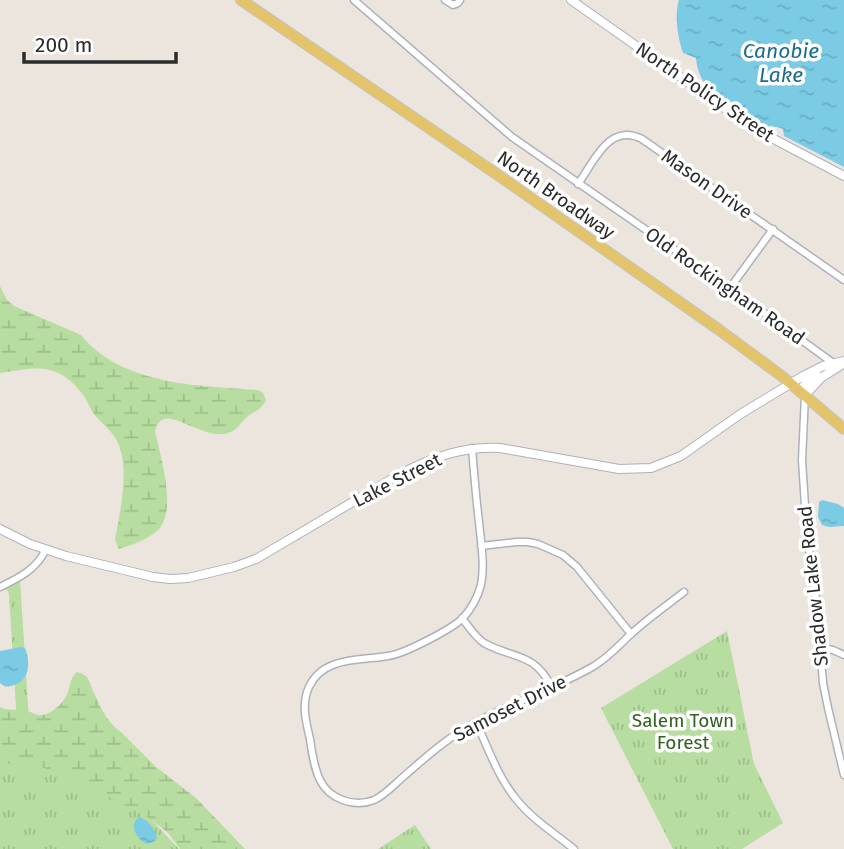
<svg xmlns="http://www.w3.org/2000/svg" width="844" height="849" font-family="'Fira Sans',sans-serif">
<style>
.grass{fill:url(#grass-tufts)}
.wetland{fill:url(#wetland-marsh)}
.water{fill:url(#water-ripples)}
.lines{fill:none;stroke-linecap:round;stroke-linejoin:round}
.minor-casing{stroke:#afb1ba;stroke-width:9}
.tertiary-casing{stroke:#afb1ba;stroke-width:10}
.primary-casing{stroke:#c4c4c4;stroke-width:12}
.minor{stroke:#fff;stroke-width:6}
.tertiary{stroke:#fff;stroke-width:8}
.primary{stroke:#e4c46b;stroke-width:10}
.labels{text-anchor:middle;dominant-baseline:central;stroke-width:7;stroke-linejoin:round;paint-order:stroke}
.street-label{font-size:19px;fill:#2b2b2b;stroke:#fff}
.park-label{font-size:19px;fill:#316221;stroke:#fff}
.water-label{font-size:21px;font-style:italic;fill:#1a6b90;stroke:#fff}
</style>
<defs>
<pattern id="grass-tufts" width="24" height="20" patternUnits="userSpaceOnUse" patternTransform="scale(1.75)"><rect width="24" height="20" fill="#b7dda0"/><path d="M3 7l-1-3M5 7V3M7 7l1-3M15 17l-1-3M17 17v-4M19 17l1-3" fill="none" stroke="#9ebe8a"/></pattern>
<pattern id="wetland-marsh" width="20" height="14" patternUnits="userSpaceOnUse" patternTransform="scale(1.75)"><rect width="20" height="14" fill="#b7dda0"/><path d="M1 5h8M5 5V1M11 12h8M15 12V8" fill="none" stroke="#9ebe8a"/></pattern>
<pattern id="water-ripples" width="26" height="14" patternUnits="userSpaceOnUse" patternTransform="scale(1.75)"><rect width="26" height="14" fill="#7bcbe4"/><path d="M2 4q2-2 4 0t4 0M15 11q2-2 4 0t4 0" fill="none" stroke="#6aaec4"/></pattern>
</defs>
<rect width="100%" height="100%" fill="#ebe5de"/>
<path class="grass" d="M20,580L30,736L130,797L179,849H0V738L10,734L16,708L9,594L7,590L1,589Z
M727,631L754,764L783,823L742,849H673L601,708Z
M415,825L431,849H378Z"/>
<path class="wetland" d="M0,286L7,300L14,306L81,335C121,385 199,386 258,390L263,393L266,400C262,410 254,411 246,418C237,426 238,431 224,434C204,437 176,415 165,419C159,420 157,425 155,431C160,454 177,509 159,529C148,540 134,544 119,549L115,540C120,511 131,466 116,439C110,429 100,422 94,414C89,407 86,397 80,391C55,361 34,368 0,373Z
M77,672L81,673L87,677C96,696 103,720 121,732L156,767L196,798L245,849H180L168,833L149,818L90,787L58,772L41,767L17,765L0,762V707C9,712 18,708 28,711C31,712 34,714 38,715C50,717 65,702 68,692C71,684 70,678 77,672Z"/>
<path class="water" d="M679,0H844V167L784,136L783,129L777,127L766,128L707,87C700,77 697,69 696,58L683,53C678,38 674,16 679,0Z
M822,500L838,504L844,508V526L829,527L822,525L818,517L819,502Z
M21,647L25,648C31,663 30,682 11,686C4,687 6,687 0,683V651Z
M139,817C150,821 153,827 157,837L155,841L147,844C137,839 128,826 139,817Z"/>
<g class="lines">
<defs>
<path id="minor" d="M354,0L512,137L730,288L833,363
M445,0L453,5L458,3L460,0
M578,184C594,162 609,122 642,139L844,280
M730,288L773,229
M805,395L802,460L807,536L817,605L823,683L828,708L844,775
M472,448C474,473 476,498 479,522C481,543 485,565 481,585C478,596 471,609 463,618C452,629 404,654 388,656C360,661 323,656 309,687C301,704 306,722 310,739C312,753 314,768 320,780C329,799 354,808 374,800C385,795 394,785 403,777C426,757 448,737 475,723C513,702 556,688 594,666C610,656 617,647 630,635C647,619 666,606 684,592
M481,546L516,542H528L538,544L563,555L577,567L631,634
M0,587C19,578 37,569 46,549
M462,618C469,627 475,637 484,643C513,659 534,652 551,686
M821,648L833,650L844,655
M476,722C488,748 498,777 516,799C532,819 554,833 574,849"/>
<path id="tertiary" d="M571,0L753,128L844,176
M800,390L816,372
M805,395L822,377L843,364
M0,529L30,544L66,556L153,577L170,579L188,578L234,567L256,559L402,473C433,457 464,446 500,448L619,469L651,468L681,456L739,415L803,376L823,366L844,361"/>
<path id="primary" d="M241,0L498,175L718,329L783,377L844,429"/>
</defs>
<use href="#minor" class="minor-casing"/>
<use href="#tertiary" class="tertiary-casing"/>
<use href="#primary" class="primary-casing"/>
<use href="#minor" class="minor"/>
<use href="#tertiary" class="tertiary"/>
<use href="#primary" class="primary"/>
</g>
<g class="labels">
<g class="street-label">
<text transform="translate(705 92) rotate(34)">North Policy Street</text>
<text transform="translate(707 184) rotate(35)">Mason Drive</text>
<text transform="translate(556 195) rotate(35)">North Broadway</text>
<text transform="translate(725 286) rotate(35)">Old Rockingham Road</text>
<text transform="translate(397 480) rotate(-27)">Lake Street</text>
<text transform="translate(813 586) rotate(-96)">Shadow Lake Road</text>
<text transform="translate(510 708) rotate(-27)">Samoset Drive</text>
</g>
<g class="park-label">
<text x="683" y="720">Salem Town<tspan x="683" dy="22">Forest</tspan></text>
</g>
<g class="water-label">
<text x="781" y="51">Canobie<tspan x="781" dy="24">Lake</tspan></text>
</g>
</g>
<path d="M24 52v10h152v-10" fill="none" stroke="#2b2b2b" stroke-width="3.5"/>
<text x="35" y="52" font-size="21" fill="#2b2b2b" stroke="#ffffff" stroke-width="5" paint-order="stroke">200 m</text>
</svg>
